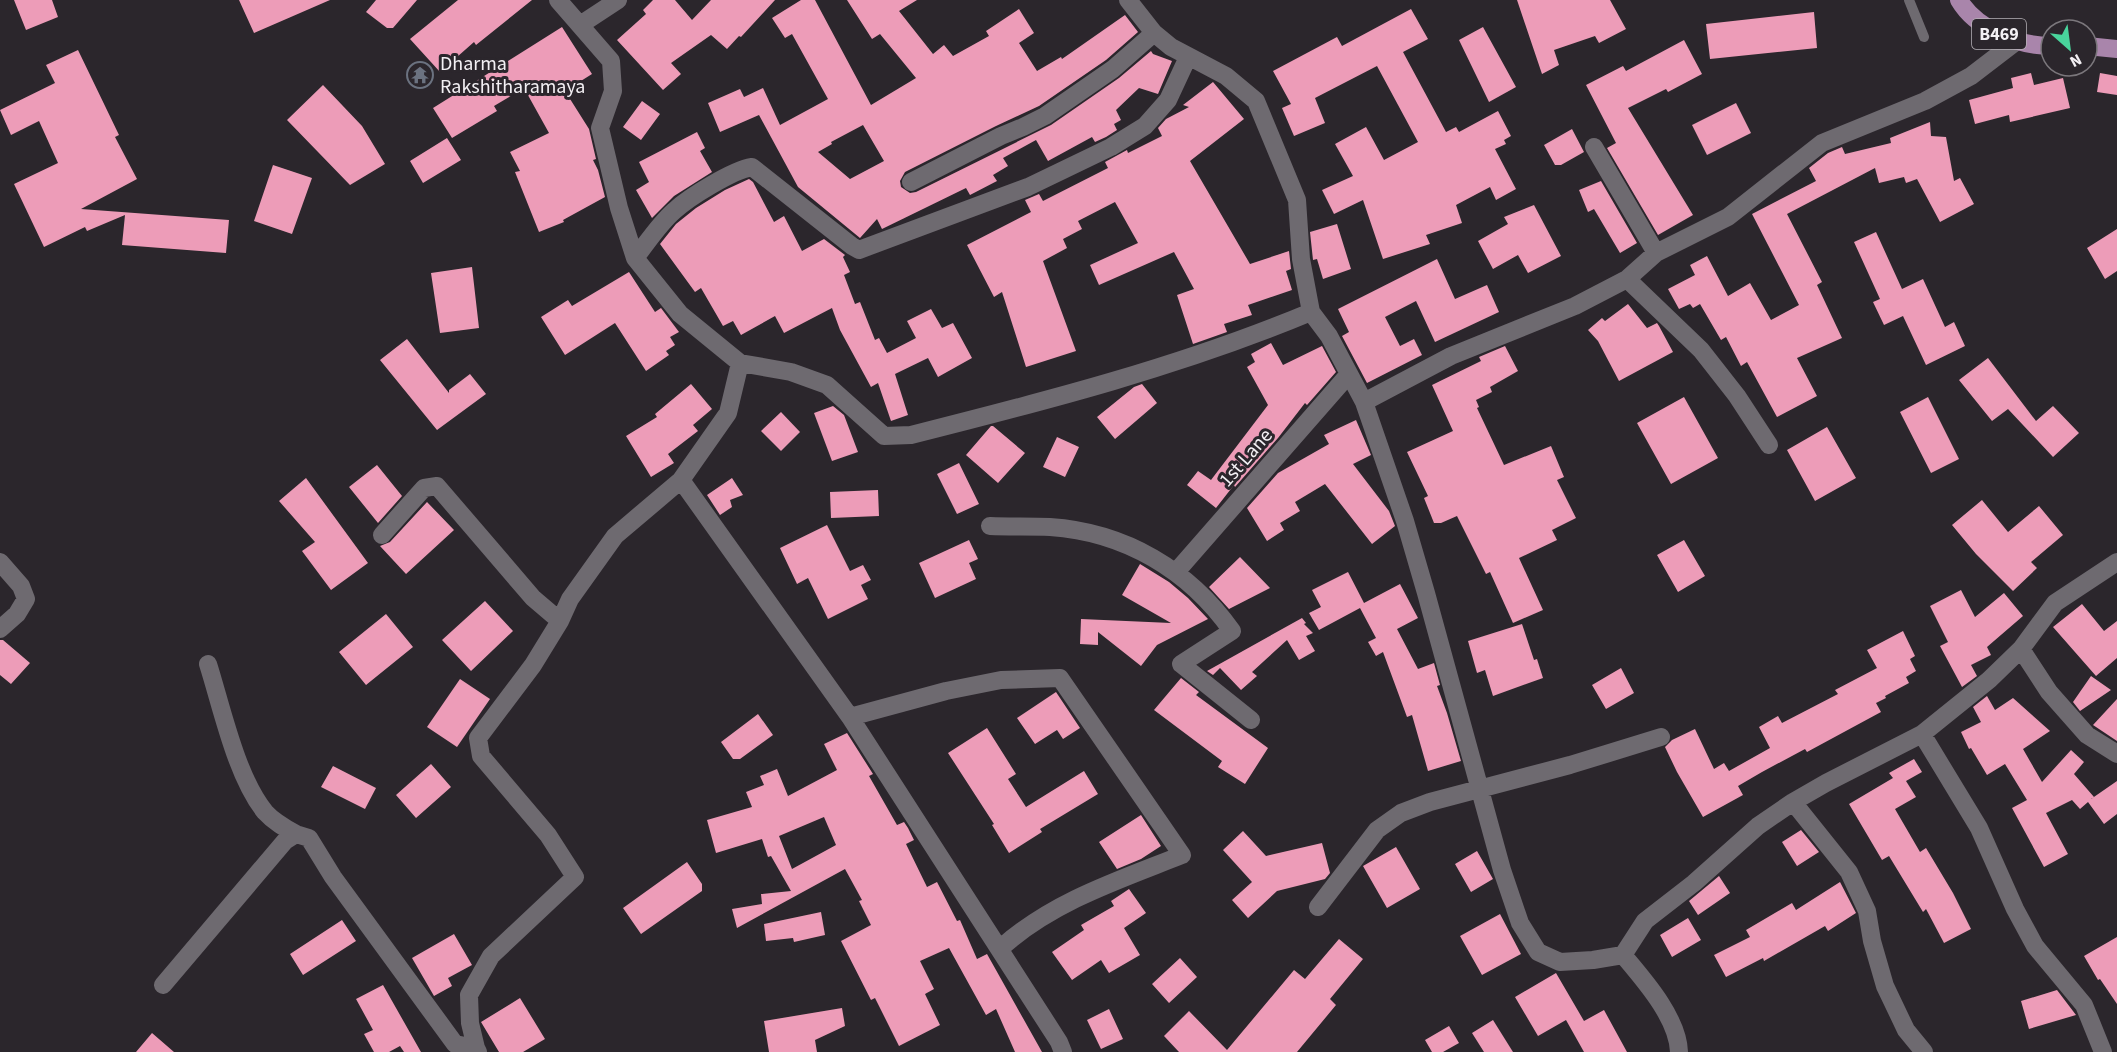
<svg xmlns="http://www.w3.org/2000/svg" width="2117" height="1052" font-family="'Source Sans 3',sans-serif">
<style>
.building{fill:#ed9cb8;fill-rule:evenodd}
.lines{fill:none;stroke-linecap:round;stroke-linejoin:round}
.lane{stroke:#6e6a70;stroke-width:10}
.street{stroke:#6e6a70;stroke-width:18}
.primary{stroke:#a985ab;stroke-width:18}
.labels{text-anchor:middle;dominant-baseline:central;stroke-width:6;stroke-linejoin:round;paint-order:stroke}
.shield{fill:#2b262c;stroke:#b7b3b8;stroke-width:1.5}
.shield-label{font-size:18px;font-weight:bold;fill:#f3f0f4}
.poi-label{font-size:20px;fill:#f3f0f4;stroke:#2b262c;text-anchor:start}
.street-label{font-size:20px;fill:#f3f0f4;stroke:#2b262c}
</style>
<rect width="100%" height="100%" fill="#2b262c"/>
<path class="building" d="M14,0H52L58,17L26,30Z
M239,0H330L254,33Z
M376,0H417L393,28H387L366,12Z
M458,0H532L476,45L474,42L440,72L410,39Z
M653,0H675L692,20L711,0H775L741,37L739,36L727,49L711,35L671,63L681,74L663,90L617,40L646,14L643,10Z
M801,0H815L871,105L916,78L880,34L872,39L847,0H917L899,11L933,54L944,45L953,56L989,36L986,31L1019,9L1034,33L1019,43L1037,71L1061,57L1062,59L1125,15L1138,32L1106,60L1039,106L996,126L905,172L900,181L901,187L910,193L916,192L1051,125L1119,78L1151,51L1153,54L1172,61L1158,94L1139,88L1116,110L1121,120L1114,124L1117,130L1106,137L1095,142L1092,137L1048,161L1036,140L1003,158L1008,166L993,175L997,181L970,195L966,188L882,229L877,219L860,238L798,187L759,115L720,132L708,103L740,89L744,97L763,88L780,125L828,99L792,34L785,38L772,18ZM863,125L884,161L850,179L818,152L832,144L831,142Z
M1517,0H1610L1626,29L1599,43L1595,36L1554,50L1559,65L1542,74Z
M1411,9L1428,39L1403,52L1446,132L1456,127L1459,132L1498,111L1511,136L1504,140L1506,144L1495,149L1516,189L1496,200L1490,187L1456,205L1462,223L1426,235L1430,244L1383,259L1363,200L1334,214L1322,190L1353,176L1335,144L1366,127L1384,160L1418,142L1377,66L1315,98L1325,123L1294,136L1282,108L1291,104L1273,71L1337,37L1342,46Z
M1814,12L1817,48L1710,59L1706,24Z
M562,27L592,74L565,91L589,129L596,159L593,160L598,170L605,197L563,220L564,222L539,232L515,172L520,171L510,152L549,133L524,88L494,106L497,111L452,138L433,108Z
M1483,27L1516,87L1489,102L1459,40Z
M1684,40L1702,74L1668,92L1666,89L1628,108L1693,215L1658,235L1607,148L1616,143L1586,85L1623,66L1626,71Z
M78,50L119,135L115,137L137,179L81,209L229,220L226,253L122,245L125,215L87,231L85,227L44,247L14,184L58,163L39,121L11,135L0,110L55,83L46,65Z
M2031,73L2034,85L2063,78L2070,108L2010,122L2009,115L1975,124L1969,100L2013,88L2011,78Z
M2100,73L2117,76V95L2097,92Z
M1213,82L1244,119L1190,161L1250,264L1289,251L1291,269L1286,271L1292,290L1248,305L1252,315L1224,324L1227,332L1193,344L1177,295L1194,289L1174,252L1099,285L1090,265L1138,243L1115,202L1078,221L1082,229L1063,239L1067,248L1043,261L1076,351L1026,367L1002,292L994,297L967,245L1031,212L1025,200L1039,194L1043,201L1108,168L1105,162L1127,150L1128,153L1162,136L1158,128L1166,119L1189,107L1183,105Z
M323,85L362,126L385,164L350,185L287,120Z
M642,101L660,114L641,140L623,127Z
M1736,103L1751,133L1707,155L1692,125Z
M1930,122L1931,136L1946,137L1954,181L1960,178L1974,204L1940,222L1917,179L1906,183L1904,177L1879,183L1875,168L1787,214L1822,282L1817,285L1842,338L1797,358L1817,396L1777,417L1747,362L1741,366L1726,337L1721,340L1700,304L1693,308L1690,304L1679,309L1668,289L1695,275L1690,265L1707,256L1728,296L1750,283L1771,320L1799,305L1752,214L1816,181L1809,168L1828,153L1842,147L1845,154L1891,143L1890,138Z
M1572,129L1584,152L1561,165H1555L1544,145Z
M697,132L705,148L700,151L712,172L674,196L652,218L636,190L649,182L639,162Z
M447,138L461,160L423,183L410,161Z
M273,165L312,178L292,234L254,221Z
M749,179L753,182L774,222L784,216L802,251L824,239L845,255L843,257L850,272L844,275L855,304L860,302L875,340L879,338L887,353L916,338L907,321L931,309L942,328L953,323L972,358L938,377L928,358L895,374L908,415L891,421L878,383L871,387L840,330L832,308L784,333L775,316L741,335L733,321L723,326L701,288L695,292L660,244L676,224L696,208L725,190Z
M1601,181L1637,243L1620,253L1594,209L1588,212L1579,190Z
M1534,205L1561,256L1528,273L1518,255L1493,269L1478,241L1508,224L1504,217Z
M1337,224L1351,269L1323,279L1317,259L1313,260L1310,232Z
M2117,229V271L2105,279L2087,248Z
M1876,232L1902,289L1923,279L1945,327L1954,322L1965,346L1926,365L1903,316L1884,325L1873,302L1880,299L1854,242Z
M1437,259L1455,299L1487,285L1499,312L1435,342L1416,301L1385,317L1400,346L1414,339L1422,355L1367,383L1342,336L1349,332L1338,309Z
M472,267L479,328L440,333L431,273Z
M629,272L655,312L661,308L679,332L670,337L675,345L666,351L669,355L646,371L615,323L565,355L541,317L568,300L572,306Z
M1628,304L1647,328L1657,323L1659,326L1673,352L1619,381L1598,341L1588,330L1602,318L1605,321Z
M407,339L449,393V390L470,374L486,394L437,430L380,360Z
M1271,343L1283,365L1322,346L1336,372L1307,405L1305,403L1278,438L1235,487L1234,485L1216,508L1187,485L1198,471L1211,480L1268,405L1247,367L1255,362L1251,354Z
M1505,346L1518,371L1490,387L1492,392L1476,400L1479,407L1477,408L1504,465L1551,446L1564,477L1557,480L1576,518L1552,530L1557,540L1519,558L1543,610L1513,623L1490,572L1486,574L1457,516L1441,523H1434L1424,498L1428,496L1407,452L1453,431L1432,385L1481,361L1479,357Z
M1988,358L2036,421L2053,406L2079,433L2053,457L2008,409L1992,421L1959,380Z
M691,384L712,409L693,425L698,431L668,454L674,463L651,477L626,436L657,417L655,414Z
M1142,384L1157,403L1115,439L1097,417L1134,387Z
M1684,397L1718,458L1671,484L1637,423Z
M1928,397L1959,459L1931,473L1900,412Z
M833,406L844,415L858,452L832,461L814,413Z
M781,412L800,432L781,451L761,431Z
M1356,420L1371,455L1353,464L1389,511L1395,526L1372,544L1325,484L1295,502L1300,511L1280,523L1284,530L1267,541L1247,508L1278,473L1329,444L1324,435Z
M991,426H993L1025,453L998,483L966,455Z
M1827,427L1856,478L1815,501L1787,450Z
M1057,437L1079,447L1065,477L1043,467Z
M959,463L979,504L957,514L937,474Z
M377,465L402,496L378,523L349,487Z
M306,478L368,563L331,590L302,551L315,542L279,501Z
M732,478L743,495L730,500L732,507L720,515L707,495Z
M878,490L879,516L831,518L830,492Z
M1982,500L2008,532L2039,506L2063,535L2031,562L2037,568L2013,591L1976,554L1952,525Z
M427,502L454,530L406,574L380,546L390,542Z
M827,525L850,571L863,565L871,580L861,585L868,599L828,619L808,578L797,584L780,548Z
M969,540L978,559L969,563L976,579L935,598L919,563Z
M1684,540L1705,576L1678,592L1657,555Z
M1240,557L1270,588L1229,609L1209,587Z
M1140,564L1169,582L1188,598L1208,619L1157,645L1141,666L1098,632V645L1080,644L1081,619L1171,623L1122,595Z
M1348,572L1364,603L1400,584L1418,618L1397,629L1418,669L1434,663L1440,685L1437,686L1447,713L1461,761L1428,771L1412,715L1407,717L1383,652L1376,656L1368,642L1376,638L1360,608L1319,630L1309,613L1321,607L1312,590Z
M1961,590L1975,617L2004,593L2023,616L1987,647L1991,655L1971,665L1977,676L1962,687L1940,646L1948,642L1930,606Z
M485,601L513,631L471,671L442,640Z
M2082,604L2104,631L2117,621V658L2096,676L2053,627Z
M386,614L413,647L366,685L339,652Z
M1302,618L1306,623L1304,624L1313,633L1306,636L1315,651L1299,660L1287,640L1252,672L1257,676L1241,690L1220,668L1213,675L1207,671Z
M1522,624L1534,660L1537,659L1543,678L1493,696L1485,670L1477,673L1468,641Z
M1903,631L1915,656L1910,659L1916,671L1906,677L1909,683L1885,696L1886,698L1876,703L1881,712L1807,752L1805,749L1762,772L1738,786L1743,795L1703,817L1677,772L1665,747L1672,740L1695,729L1714,769L1724,763L1729,771L1770,748L1759,727L1778,716L1782,723L1838,694L1835,690L1877,668L1867,650Z
M0,640H3L30,663L11,684L0,675Z
M1621,668L1634,693L1606,709L1592,685Z
M2091,676L2111,690L2080,711L2073,702Z
M1181,678L1199,692L1196,695L1268,748L1245,784L1218,767L1222,761L1154,710Z
M460,679L490,699L457,747L427,727Z
M1056,692L1080,728L1063,739L1057,730L1035,744L1017,718Z
M1987,696L1995,710L2013,698L2050,731L2023,749L2042,782L2071,750L2084,762L2074,774L2094,797L2091,799L2117,781V814L2104,824L2088,802L2080,809L2072,800L2046,813L2068,854L2044,867L2012,808L2027,800L2005,764L1987,775L1971,748L1969,749L1961,732L1981,722L1973,707Z
M2117,699V741L2093,725Z
M758,714L773,735L740,759H733L721,742Z
M987,728L1016,774L1008,779L1026,807L1084,771L1098,794L1040,829L1042,832L1009,853L992,825L994,824L948,753Z
M847,733L873,774L869,776L897,825L904,822L908,828L914,840L906,844L927,887L937,882L957,921L960,920L977,959L987,954L1042,1052H1015L996,1009L986,1015L949,948L920,961L934,989L925,994L940,1025L899,1046L875,998L871,1000L841,941L871,925L859,901L862,900L845,869L737,928L732,909L762,904L761,894L791,891L771,856L768,857L762,839L716,853L707,820L752,807L746,792L764,785L760,776L777,769L788,796L837,770L824,744ZM824,817L836,845L792,869L779,836Z
M1914,759L1922,772L1906,781L1916,797L1895,809L1920,852L1926,848L1953,893L1971,929L1944,943L1926,909L1923,912L1889,856L1882,860L1849,804L1893,778L1889,773Z
M431,764L451,787L416,818L396,795Z
M333,766L376,788L365,809L321,787Z
M1141,815L1161,846L1141,859L1117,869L1099,842Z
M1801,830L1819,852L1797,866L1782,842Z
M1243,831L1266,856L1322,843L1330,873L1325,879L1277,891L1248,918L1232,900L1252,882L1223,850Z
M1396,847L1420,889L1387,908L1363,866Z
M1477,851L1493,879L1471,892L1455,864Z
M687,862L702,884V891L641,934L623,908Z
M1719,876L1730,893L1698,915L1689,901Z
M1840,882L1856,913L1828,931L1825,926L1764,961L1763,958L1726,977L1714,955L1750,937L1746,930L1792,903L1796,910Z
M1129,889L1146,913L1124,928L1140,955L1109,973L1101,960L1072,980L1052,952L1084,930L1081,925L1114,906L1111,901Z
M821,912L825,935L794,942L793,938L766,941L764,924Z
M1500,914L1521,954L1482,975L1460,936Z
M1688,918L1701,940L1672,957L1660,935Z
M342,920L356,941L303,975L290,954Z
M454,934L472,965L448,978L452,986L434,996L412,958Z
M2117,937V1004L2100,979L2098,980L2084,956Z
M1339,939L1363,959L1330,999L1336,1005L1297,1052H1179L1164,1036L1189,1011L1227,1050L1294,970L1305,979Z
M1180,958L1197,977L1169,1003L1152,984Z
M1556,973L1584,1021L1604,1010L1627,1052H1584L1566,1020L1538,1036L1515,997Z
M383,985L400,1015L421,1052H404L400,1046L389,1052H374L364,1034L373,1030L356,999Z
M2057,990L2076,1015L2029,1029L2021,1001Z
M520,998L545,1039L523,1052H499L481,1022Z
M842,1008L845,1026L815,1040L817,1052H769L764,1021Z
M1109,1009L1123,1039L1101,1049L1087,1020Z
M1493,1020L1513,1052H1484L1472,1033Z
M1449,1026L1459,1043L1443,1052H1432L1425,1040Z
M152,1033L174,1052H136Z"/>
<g class="lines">
<path class="lane" d="M1909,0L1924,37"/>
<path class="street" d="M558,0L611,61L613,91L600,128L619,208L635,258L680,314L740,363L791,372L827,385L884,436L911,435C1046,401 1182,366 1311,312
M1128,0L1154,33L1171,47L1226,76L1256,101L1297,200L1301,259L1311,312L1329,336L1364,402L1451,356L1575,306L1627,279L1656,253L1728,217L1822,143L1925,101L1971,76L2018,40
M580,25L618,0
M1594,147L1656,253
M911,182L1001,136L1023,127L1045,116L1113,69L1154,33
M635,258C647,243 659,224 674,211C689,197 733,170 752,167L852,246L859,250L1028,187L1111,147L1145,126L1168,100L1188,57
M1627,279L1701,350L1737,396L1769,445
M740,363L728,413L681,480L850,717L1059,1042L1063,1052
M1364,402L1405,521L1426,593L1502,870L1520,923L1538,952L1560,962L1593,960L1623,955L1645,921L1694,883L1758,826L1793,802L1826,783L1922,734L1989,680L2021,649L2055,603L2117,562
M990,526C1010,527 1030,526 1050,527C1125,532 1189,570 1232,631L1181,664L1251,720
M382,535L424,488L437,486L533,598L560,621
M0,562L21,586L26,599L17,614L0,629
M1176,572L1349,374
M2021,649L2049,692L2087,735L2117,754
M208,664C222,708 236,776 265,812C274,822 285,828 296,834
M850,717L946,691L1001,680L1060,678L1182,855C1119,880 1054,901 1003,946
M1922,734L1979,828L2015,909L2035,946L2084,1005L2103,1052
M1793,802L1849,872L1867,911L1872,941L1885,986L1906,1030L1924,1052
M1318,907L1377,830L1401,813L1430,802L1570,765L1661,737
M1623,955C1644,980 1678,1018 1679,1052
M163,985L285,841L296,834L309,838L333,877L455,1044L476,1048L478,1052
M476,1048L470,1023L469,995L491,956L575,877L548,835L481,756L478,738L533,665L560,621L570,599L615,536L681,480"/>
<path class="primary" d="M1959,0C1976,29 2018,46 2051,46
M2087,46L2117,49"/>
</g>
<defs>
<symbol id="temple-ring" viewBox="-11 -11 22 22"><circle r="9.5" fill="#2b262c" stroke="#6b7280" stroke-width="1.5"/><path d="M0-6L5-2H3V0L6.5 2.5H4V6H1.5V3h-3V6H-4V2.5H-6.5L-3 0V-2H-5Z" fill="#6b7280"/></symbol>
</defs>
<g fill-rule="evenodd">
<use href="#temple-ring" x="405" y="60" width="30" height="30"/>
</g>
<g class="labels">
<rect class="shield" x="1972" y="19" width="54" height="30" rx="4.5"/>
<g class="shield-label">
<text x="1999" y="34">B469</text>
</g>
<g class="poi-label">
<text x="440" y="64">Dharma<tspan x="440" dy="23">Rakshitharamaya</tspan></text>
</g>
<g class="street-label">
<text transform="translate(1246 458) rotate(-49)">1st Lane</text>
</g>
</g>
<g transform="translate(2069 48) rotate(152)"><circle r="28" fill="#2b262c" stroke="#7b777c" stroke-width="1.5"/>
<path d="M0-4.5L10 22L0 15L-10 22Z" fill="#49d49c"/>
<text y="-9" font-size="16" font-weight="bold" text-anchor="middle" fill="#f3f0f4">N</text>
</g>
</svg>
